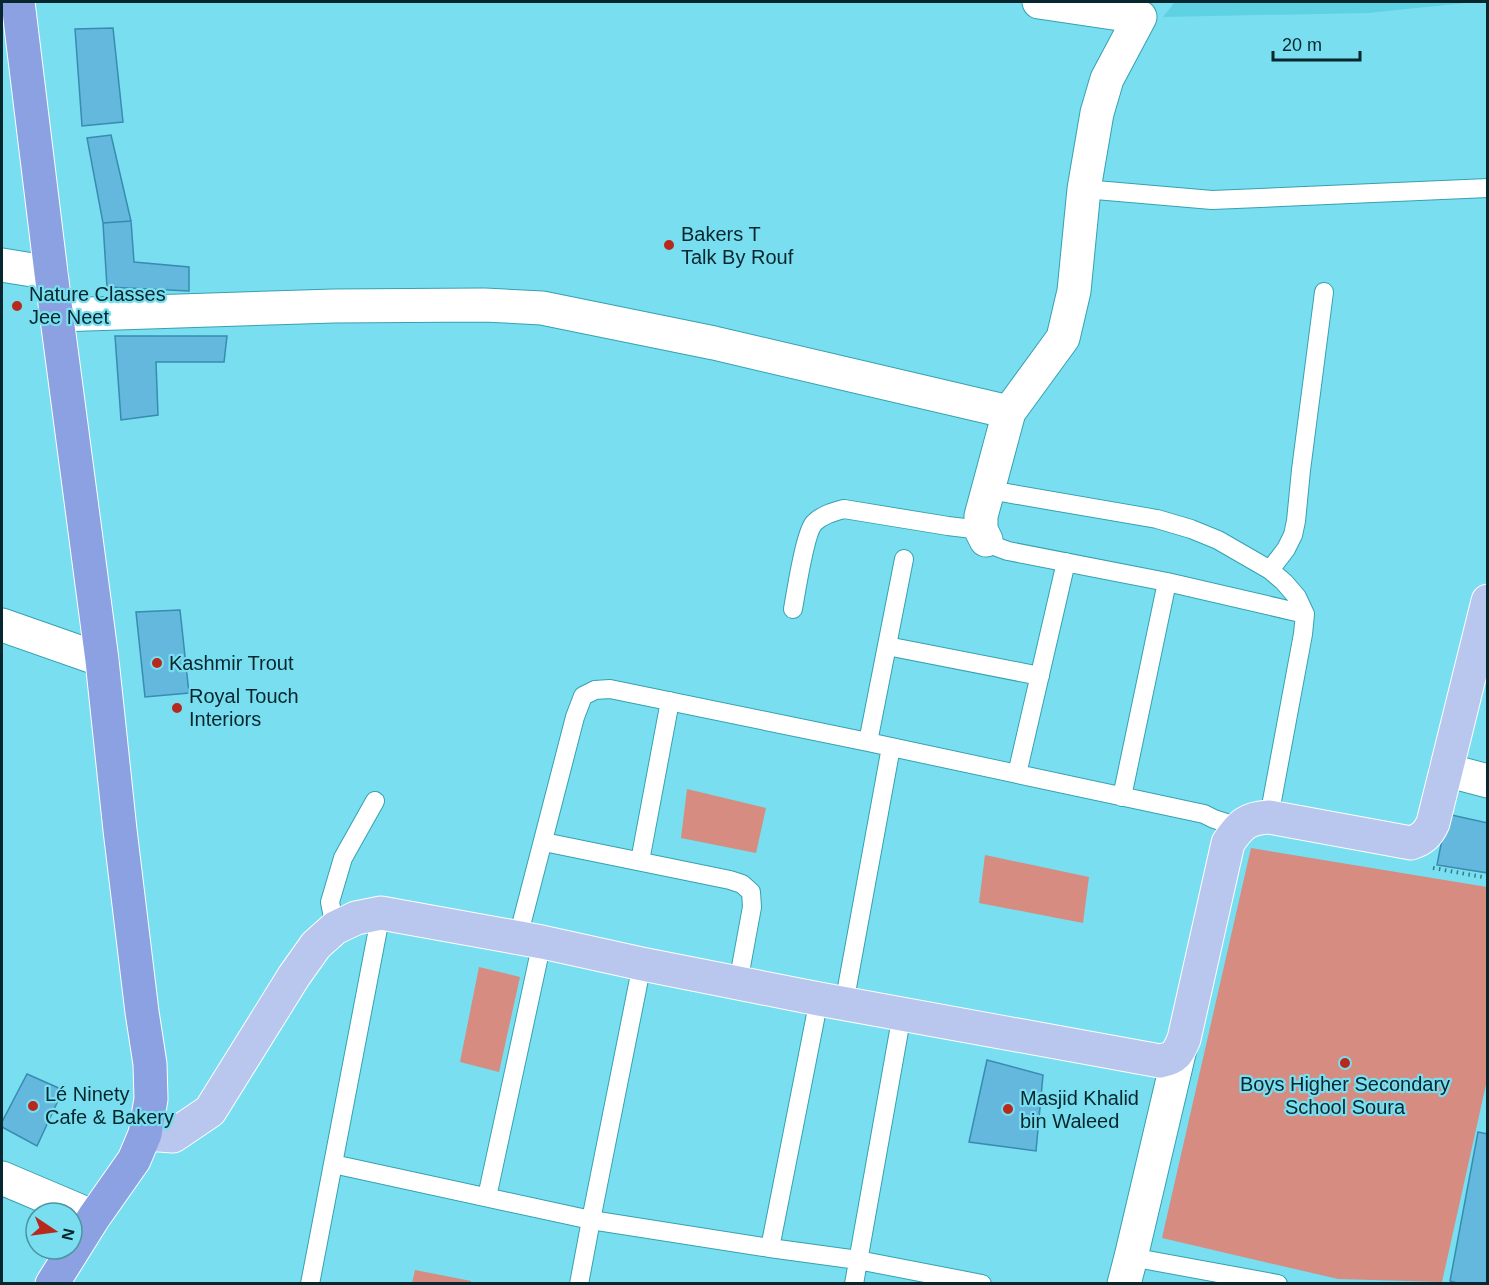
<svg xmlns="http://www.w3.org/2000/svg" width="1489" height="1285" font-family="Helvetica,sans-serif">
<style>
.built{fill:#5ed1e3}
.green{fill:#d68c80}
.building{fill:#64b7dd;stroke:#378cb0;stroke-width:1.5}
.lines{fill:none;stroke-linecap:round;stroke-linejoin:round}
.lane-casing{stroke:#36a1b1;stroke-width:20}
.street-casing{stroke:#36a1b1;stroke-width:35}
.primary-casing{stroke:#fff;stroke-width:35}
.highway-casing{stroke:#fff;stroke-width:35}
.path{stroke:#3a7984;stroke-width:4;stroke-dasharray:1.5 4.5;stroke-linecap:butt}
.lane{stroke:#fff;stroke-width:18}
.street{stroke:#fff;stroke-width:33}
.primary{stroke:#b9c7ee;stroke-width:33}
.highway{stroke:#8ba1e2;stroke-width:33}
.poi-dot{fill:#b7291d;stroke:#79deef;stroke-width:2}
.labels{text-anchor:middle;dominant-baseline:central;stroke-width:4.5;stroke-linejoin:round;paint-order:stroke}
.poi-label{font-size:20px;fill:#06272d;stroke:#79deef;text-anchor:start}
</style>
<rect width="100%" height="100%" fill="#79deef"/>
<path class="built" d="M1175,2H1475L1368,13L1163,17Z"/>
<path class="green" d="M687,789L766,808L756,853L681,838Z
M1251,848L1487,887V1080L1442,1282L1338,1279L1162,1238Z
M985,855L1089,877L1083,923L979,903Z
M479,967L520,977L499,1072L460,1062Z
M415,1270L471,1281V1283H412Z"/>
<path class="building" d="M113,28L123,122L82,126L75,29Z
M111,135L131,221L103,223L87,138Z
M131,221L134,262L189,267V291L107,287L103,223Z
M115,336H227L224,362H156L158,415L121,420Z
M180,610L189,693L145,697L136,612Z
M1447,814L1488,823V873L1437,865Z
M987,1060L1043,1075L1036,1151L969,1142Z
M27,1074L63,1090L37,1146L2,1127V1122Z
M1478,1132L1488,1134V1284H1461L1450,1281Z"/>
<g class="lines">
<defs>
<path id="lane" d="M1084,189L1212,200L1488,188
M989,490L1157,519L1191,529L1218,540L1270,570L1284,582L1297,597L1305,614L1303,634L1269,817
M986,540L997,547L1008,551L1167,582L1305,614
M1270,570L1286,549L1293,535L1296,521L1301,470L1324,292
M793,609C796,592 805,533 814,523C822,515 833,512 844,509L948,526L981,530
M887,646L1040,676
M868,742L904,559
M1017,774L1066,562
M1122,797L1167,582
M544,842L730,880L742,884L751,892L752,907L738,983
M640,861L670,701
M335,928L330,902L343,858L375,801
M518,937L575,717L583,696L595,690L610,689L868,742L1204,814L1214,819L1239,827
M844,1004L891,747
M333,1164L591,1220L770,1248L858,1260L982,1284
M487,1197L542,942
M770,1248L819,999
M1131,1257L1278,1284
M310,1284L381,913
M579,1284L591,1220L642,964
M854,1284L902,1014"/>
<path id="street" d="M2,265L51,273
M57,315L334,306L484,305L542,308L714,343L1009,412
M986,540L981,530V516L1009,412L1063,338L1074,291L1084,189L1097,113L1107,79L1140,17L1039,2
M2,625L102,660
M1446,770L1488,781
M2,1178L94,1217
M1124,1284L1131,1257L1180,1049"/>
<path id="primary" d="M145,1134L173,1136L210,1111L294,976L316,945L335,928L356,918L381,913L542,942L642,964L819,999L1160,1061C1176,1058 1178,1053 1184,1039L1228,843C1240,825 1247,818 1269,817L1411,843C1423,839 1428,834 1433,823L1488,601"/>
<path id="highway" d="M18,2L51,273L102,660L120,830L142,1012L150,1064L151,1099L145,1134L134,1160L94,1217L52,1284"/>
</defs>
<use href="#lane" class="lane-casing"/>
<use href="#street" class="street-casing"/>
<use href="#primary" class="primary-casing"/>
<use href="#highway" class="highway-casing"/>
<path class="path" d="M1433,868L1488,878"/>
<use href="#lane" class="lane"/>
<use href="#street" class="street"/>
<use href="#primary" class="primary"/>
<use href="#highway" class="highway"/>
</g>
<g class="poi-dot">
<circle cx="669" cy="245" r="6"/>
<circle cx="17" cy="306" r="6"/>
<circle cx="157" cy="663" r="6"/>
<circle cx="177" cy="708" r="6"/>
<circle cx="1345" cy="1063" r="6"/>
<circle cx="33" cy="1106" r="6"/>
<circle cx="1008" cy="1109" r="6"/>
</g>
<g class="labels">
<g class="poi-label">
<text x="681" y="234">Bakers T<tspan x="681" dy="23">Talk By Rouf</tspan></text>
<text x="29" y="294">Nature Classes<tspan x="29" dy="23">Jee Neet</tspan></text>
<text x="169" y="663">Kashmir Trout</text>
<text x="189" y="696">Royal Touch<tspan x="189" dy="23">Interiors</tspan></text>
<text x="1345" y="1084" text-anchor="middle">Boys Higher Secondary<tspan x="1345" dy="23">School Soura</tspan></text>
<text x="45" y="1094">Lé Ninety<tspan x="45" dy="23">Cafe &amp; Bakery</tspan></text>
<text x="1020" y="1098">Masjid Khalid<tspan x="1020" dy="23">bin Waleed</tspan></text>
</g>
</g>
<rect width="1489" height="1285" fill="none" stroke="#06272d" stroke-width="6"/>
<g transform="translate(54 1231) rotate(103)"><circle r="28" fill="#79deef" stroke="#4b95a1" stroke-width="1.5"/>
<path d="M0-4.5L10 22L0 15L-10 22Z" fill="#b7291d"/>
<text y="-9" font-size="16" font-weight="bold" text-anchor="middle" fill="#06272d">N</text>
</g>
<path d="M1273 51v9h87v-9" fill="none" stroke="#06272d" stroke-width="3"/>
<text x="1282" y="51" font-size="18" fill="#06272d" stroke="#79deef" stroke-width="4.5" paint-order="stroke">20 m</text>
</svg>
